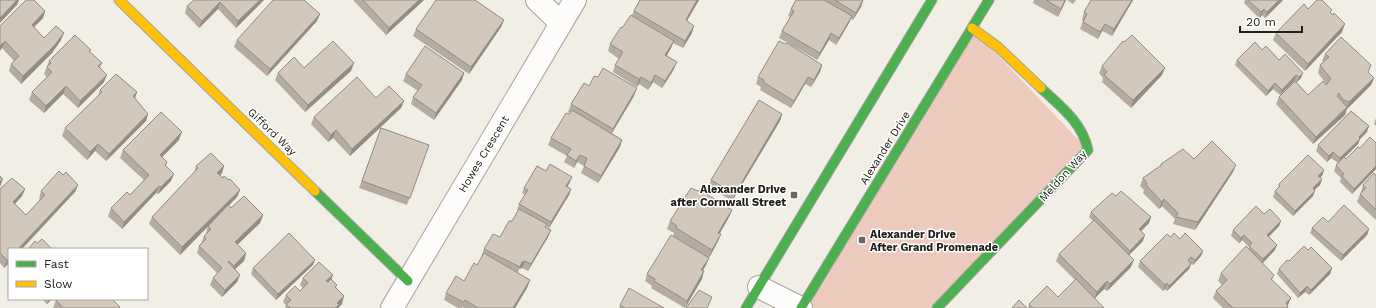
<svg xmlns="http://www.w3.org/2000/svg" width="1376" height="308" font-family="'Work Sans',sans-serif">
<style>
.green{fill:#eccabe}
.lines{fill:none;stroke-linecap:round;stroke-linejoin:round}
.street-casing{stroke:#a5a49e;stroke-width:24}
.fast-casing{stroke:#a5a49e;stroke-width:11}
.slow-casing{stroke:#a5a49e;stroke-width:11}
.street{stroke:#fdfcfb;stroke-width:22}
.fast{stroke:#4caf50;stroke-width:9}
.slow{stroke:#ffc107;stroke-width:9}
.wall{fill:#b5aca1}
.shaded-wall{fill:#938c83}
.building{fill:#d2c8bb;stroke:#938c83}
.poi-dot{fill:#696861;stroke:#fff;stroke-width:1.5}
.labels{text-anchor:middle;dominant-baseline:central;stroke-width:3;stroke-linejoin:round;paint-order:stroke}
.street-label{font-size:11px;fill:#21201a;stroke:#fff}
.poi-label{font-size:11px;font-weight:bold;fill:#21201a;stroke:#fff;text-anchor:end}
</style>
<rect width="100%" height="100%" fill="#f0eee5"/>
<path class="green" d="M972,28L1088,150L937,308H801Z"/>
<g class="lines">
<defs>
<path id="street" d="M537,0L561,23
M759,287L801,308
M392,308L575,0"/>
<path id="fast" d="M315,191L408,281
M746,308L932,0
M801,308L989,0
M937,308L1088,150C1082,122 1061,107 1041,88"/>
<path id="slow" d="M119,0L315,191
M972,28L998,47L1041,88"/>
</defs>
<use href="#street" class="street-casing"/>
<use href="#fast" class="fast-casing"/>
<use href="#slow" class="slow-casing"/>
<use href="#street" class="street"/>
<use href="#fast" class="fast"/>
<use href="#slow" class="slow"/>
</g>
<path class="wall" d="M194,0H264L236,28L218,9L199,28L185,13L187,6Z
M353,0H424L386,35Z
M640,0H699L687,21L692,33L683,48L673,43L671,48L667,55L674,69L662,88L653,82L648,90L639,84L637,87L613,72L615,65L619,59L608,51L610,44L632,15L634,11Z
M796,0H863L861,7L853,20L851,19L849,23L836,45L829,40L817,60L779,38L782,31L790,17L788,16L791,9Z
M1034,0H1066L1058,17L1033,3Z
M1067,0H1076L1073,4Z
M1133,0L1112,36L1102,31L1098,39L1080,29L1083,21L1082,20L1084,12Z
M1245,0H1283L1265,18L1262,15L1259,18L1244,3Z
M1308,9L1331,13L1342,32L1305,71L1273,40L1276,33Z
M45,11L43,18L34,27L44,38L61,40L52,53L21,84L9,71L11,64L14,61L2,48L0,26Z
M504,20L501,27L469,74L413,36L416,29Z
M317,21L267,76L234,47L237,40Z
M785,44L822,65L820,72L811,87L805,84L791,108L760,90L761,87L756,84L758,77Z
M1262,50L1279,60L1301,78L1296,83L1308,95L1326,84L1318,73L1320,65L1324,62L1322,61L1325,54L1368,72L1374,78L1371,85L1347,109L1345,115L1313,144L1276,104L1279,97L1295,82L1294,81L1280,95L1273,89L1266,96L1235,65L1237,60Z
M90,52L102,63L100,68L104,82L78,108L63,94L44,113L29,100L32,92L47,77L44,74L49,61Z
M1102,66L1162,75L1131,108L1102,82L1103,78L1099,73Z
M351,71L305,112L275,80L278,73Z
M464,73L462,80L434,120L411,104L413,97L418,91L403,81L406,74Z
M589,86L634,96L612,133L622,140L620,147L598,183L581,173L584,166L577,162L574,168L564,162L567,156L548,145L551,138L570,113L568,112L571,104Z
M100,90L137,92L135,99L148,114L146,121L106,161L95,151L87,160L62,136L65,128L98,96Z
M376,98L404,101L401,108L350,156L333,138L328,142L311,124L314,117Z
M782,114L780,121L732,201L709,187L711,180Z
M1376,118V126L1374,124Z
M381,128L429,145L407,205L359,188Z
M1367,132L1360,139L1358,144L1344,158L1346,159L1360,148L1376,143V169L1352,194L1340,182L1341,178L1334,171L1336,165L1338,163L1331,158L1327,162L1316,151L1318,145Z
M179,140L162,157L167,162L166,166L171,181L158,194L156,193L122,229L108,216L111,208L130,195L144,180L120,158L123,150Z
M1194,159L1233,172L1195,230L1173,224L1175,219L1162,206L1159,209L1143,193L1144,190L1140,186L1143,178L1161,166V164Z
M196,166H224L222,173L220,175L223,178L240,190L237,197L229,205L231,208L263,215L260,223L237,245L246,253L244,261L235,269L240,275L237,282L222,297L210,285L213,278L217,273L197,253L199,246L201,244L204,236L206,234V233L208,226L180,255L149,224L152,217L194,173Z
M1324,170L1322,176L1320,177L1322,179L1320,185L1314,190L1313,196L1293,216L1273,197L1275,191L1278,189L1279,184Z
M546,171L570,182L567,187L571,189L569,195L549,228L546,226V227L551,230L548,237L528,271L522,268L519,269L518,273L530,280L527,288L515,308H464L462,307V308H458L444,300L446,293L464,281L477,265L482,257H481L484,249L500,237L512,221L518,210H517L519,204L525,195L522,193L524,188Z
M63,175L78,185L75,192L9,249V263L4,268L0,263V189H25L22,196L15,204L26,215L40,200L39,199L41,191Z
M1376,175V220L1357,202L1360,194L1361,193V192L1363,185Z
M1116,196L1151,217L1149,223L1141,231L1143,241L1129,255L1131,267L1107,291L1104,289L1095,298L1104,308H1028L1029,304L1058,297L1075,280L1056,261L1059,254L1093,221L1089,217L1091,212Z
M732,210L729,217L720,233L718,241L709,258L673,236L674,233L667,229L670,221Z
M1264,214L1281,221L1279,226L1269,237L1275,250L1262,263L1274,275L1272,280L1288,305V308H1223L1213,298L1216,291L1222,285L1218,281L1221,273L1249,249V247L1242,240L1239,243L1231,236L1233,230Z
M1328,222L1369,229L1367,235L1341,261L1310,233L1312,228Z
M1171,237L1180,239L1203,251L1201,256L1193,265L1191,264L1189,269L1167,291L1165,289L1163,291L1138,267L1140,261Z
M1308,250L1332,268L1330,274L1309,295L1305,292L1298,298L1277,274L1279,269L1289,261Z
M709,258L706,265L703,270L702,279L685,308L651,288L652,286L645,281L647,274Z
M313,265L276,300L251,274L253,268Z
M333,275L331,279L337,285L336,288L342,304L338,308H285L286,305L283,302L286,295L300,291L303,288L300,285L303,278Z
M42,299H52L47,304Z
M56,300L119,308H53Z
M620,305L664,308H619Z"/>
<path class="shaded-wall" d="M17,0H19L17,5L0,23V18Z
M260,0H264L236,28L238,21Z
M419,0H424L386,35L389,28Z
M697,0H699L683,27L686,20Z
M863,0L861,7L853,20L856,13Z
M1065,0H1066L1058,17L1061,9Z
M1132,0H1133L1112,36L1114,29Z
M1279,0H1283L1265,18L1267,12Z
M220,2L218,9L199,28L202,21Z
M1264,9L1262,15L1259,18L1261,12Z
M45,11L43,18L29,32L32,25Z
M320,14L317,21L267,76L270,69Z
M852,16L849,23L836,45L839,38Z
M504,20L501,27L469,74L471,67Z
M1105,24L1102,31L1098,39L1100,32Z
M1345,24L1342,32L1305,71L1308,64Z
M694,26L692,33L683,48L685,41Z
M64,33L61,40L52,53L21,84L23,76Z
M831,33L829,40L817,60L820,53Z
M5,41L2,48L0,51V46Z
M674,41L671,48L663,62L665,55Z
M677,62L674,69L662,88L665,81Z
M354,63L351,71L305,112L308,105Z
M822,65L820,72L811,87L814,80Z
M1165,68L1162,75L1131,108L1133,100Z
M464,73L462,80L434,120L436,113Z
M1303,73L1301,78L1296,83L1299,77Z
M107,75L104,82L78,108L80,101Z
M655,75L653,82L648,90L651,83Z
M1296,75L1294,81L1280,95L1282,90Z
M641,77L639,84L637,87L639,79Z
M808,77L805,84L791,108L794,101Z
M1374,78L1371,85L1347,109L1345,115L1313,144L1316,137L1347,108L1349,102Z
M1275,83L1273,89L1266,96L1268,91Z
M66,86L63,94L44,113L46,106Z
M637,88L634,96L610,136L613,129Z
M137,92L134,100L133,96Z
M404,101L401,108L350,156L352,149Z
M148,114L146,121L106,161L109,154Z
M782,114L780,121L732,201L735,194Z
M1369,126L1367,132L1360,139L1358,144L1338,164L1340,158L1359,137Z
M336,130L333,138L328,142L331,135Z
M182,132L179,140L157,162L160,155Z
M622,140L620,147L598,183L601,176Z
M98,144L95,151L87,160L90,152Z
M1333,152L1331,158L1327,162L1329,156Z
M580,155L577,162L574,168L576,161Z
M1236,165L1233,172L1195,230L1198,222Z
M224,166L222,173L215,180L217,173Z
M1376,166V169L1352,194L1354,189Z
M1324,170L1322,176L1316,181L1318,176Z
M174,174L171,181L158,194L161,187Z
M572,177L570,182L564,192L566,186Z
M3,179L0,187V182Z
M1322,179L1320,185L1310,194L1313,188Z
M78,185L75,192L22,249H18Z
M159,186L156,193L122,229L124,222Z
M25,189L22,196L10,209L13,202Z
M571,189L569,195L549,228L551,222Z
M240,190L237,197L180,255L182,247Z
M1315,191L1313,196L1293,216L1295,211Z
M1164,199L1162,206L1159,209L1162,202Z
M732,210L729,217L716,240L718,233Z
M263,215L260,223L232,250L235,242Z
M1151,217L1149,223L1137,235L1139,229Z
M1281,221L1279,226L1265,240L1267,235Z
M1369,229L1367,235L1341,261L1343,255Z
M551,230L548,237L528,271L531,264Z
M721,234L718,241L709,258L712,250Z
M1145,235L1143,241L1128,256L1130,251Z
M1244,235L1242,240L1239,243L1241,238Z
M1277,245L1275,250L1261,265L1263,259Z
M1203,251L1201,256L1193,265L1195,260Z
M246,253L244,261L231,273L234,266Z
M9,258V263L4,268L7,260Z
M709,258L706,265L699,277L701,270Z
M315,260L313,265L276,300L278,294Z
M1134,260L1131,267L1107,291L1110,284Z
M525,261L522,268L519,269L517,274L522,262Z
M1191,264L1189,269L1167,291L1169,286Z
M1332,268L1330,274L1309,295L1311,290Z
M704,271L702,279L685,308L687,301Z
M240,275L237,282L222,297L225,290Z
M333,275L330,282L324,288L326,281Z
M530,280L527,288L515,308H513Z
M1107,281L1104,289L1094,299L1097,292Z
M1167,283L1165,289L1163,291L1165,285Z
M1307,286L1305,292L1298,298L1300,293Z
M344,296L342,304L338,308H335L337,303Z
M1291,298L1288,305L1286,303Z
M49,299H52L47,304Z"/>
<path class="building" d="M0,0H17L0,18Z
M26,0H34L45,11L32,25L44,38L56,26L64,33L54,46L23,76L11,64L19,56L5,41L0,46V26Z
M194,0H260L238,21L220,2L202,21L187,6Z
M273,0H304L320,14L270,69L237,40Z
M363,0H419L389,28Z
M436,0H475L504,20L471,67L416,29Z
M640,0H697L686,20L694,26L685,41L634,11Z
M796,0H824L852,16L839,38L831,33L820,53L782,31L794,11L791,9Z
M835,0H863L856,13Z
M1046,0H1065L1061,9Z
M1091,0H1132L1114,29L1105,24L1100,32L1083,22L1087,14L1084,12Z
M1248,0H1279L1267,12L1264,9L1261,12Z
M1317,0H1322L1332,10L1330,12L1333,15L1334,13L1345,24L1308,64L1276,33L1304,4L1308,9Z
M631,15L674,41L665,55L677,62L665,81L655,75L651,83L641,77L639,79L615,65L623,52L610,44L621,27L622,28Z
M75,35L91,50L89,51L102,63L98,66L107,75L80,101L66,86L46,106L32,92L52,72L47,67L51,63L49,61Z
M1132,35L1165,68L1133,100L1104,75L1107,72L1102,66L1123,41L1124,42Z
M1341,37L1371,65L1368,72L1374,78L1349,102L1342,99L1339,93L1337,96L1347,107L1316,137L1279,97L1295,81L1308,95L1323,81L1326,85L1331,79L1320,65L1329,57L1325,54Z
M333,41L354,63L308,105L278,73L294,57L304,68Z
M779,41L785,44L787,43L822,65L814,80L808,77L794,101L763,82L764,80L758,77Z
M1255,42L1262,50L1266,46L1279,60L1285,54L1303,73L1299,77L1296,75L1282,90L1275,83L1268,91L1237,60Z
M425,46L464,73L436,113L413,97L422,85L406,74Z
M603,68L637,88L613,129L571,104L584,83L589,86L594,76L598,77Z
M116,74L137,92L133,96L148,114L109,154L98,144L90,152L65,128L102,92L100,90Z
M357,77L376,98L389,86L404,101L352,149L336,130L331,135L314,117Z
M759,100L782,114L735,194L711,180Z
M572,110L622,140L601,176L584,166L587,158L580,155L576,161L567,155L571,149L551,138L566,113L569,114Z
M1351,111L1369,126L1359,137L1360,139L1340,158L1333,152L1329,156L1318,145Z
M161,112L182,132L160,155L167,162L165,165L174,174L161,187L159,186L124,222L111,208L127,192L130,195L149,175L123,150Z
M381,128L429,145L410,198L362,181Z
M1370,137L1376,143V166L1354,189L1342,176L1344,174L1336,165L1344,157L1346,159L1358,147L1360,148Z
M1212,141L1236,165L1198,222L1176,217L1178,213L1164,199L1162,202L1146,185L1147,183L1143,178L1160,166H1161V164L1183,149L1194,159Z
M211,153L224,166L217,173L223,178L224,176L229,180L230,179L240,190L182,247L152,217L198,168L196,166Z
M1308,155L1324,170L1318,176L1322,179L1313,188L1315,191L1295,211L1275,191L1280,186L1279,184Z
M550,164L572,177L566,186L571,189L551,222L519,204L528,190L524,188L537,166L546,171Z
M59,171L63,175L66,172L78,185L18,249H9V258L7,260L0,253V189L12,178L25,189L13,202L26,215L45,195L41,191Z
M1374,173L1376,175V210L1360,194L1366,188L1363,185Z
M0,176L3,179L0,182Z
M691,188L698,191L700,190L732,210L718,233L721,234L712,250L676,228L677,226L670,221Z
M1121,191L1151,217L1139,229L1145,235L1130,251L1091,212L1112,193L1116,196Z
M244,196L263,215L235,242L246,253L234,266L229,261L228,262L240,275L225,290L213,278L222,268L199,246L206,239L204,236L211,229L208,226L228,205L231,208Z
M1344,205L1369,229L1343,255L1312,228L1323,217L1328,222Z
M1256,206L1264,214L1270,209L1281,221L1267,235L1277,245L1263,259L1249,246L1252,243L1244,235L1241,238L1233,230Z
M519,209L547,224L545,227L551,230L531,264L525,261L522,262L520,267L484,249L493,234L500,237L509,221H512Z
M1094,220L1134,260L1110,284L1107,281L1097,292L1059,254Z
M289,233L315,260L278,294L253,268Z
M1174,233L1180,239L1185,233L1203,251L1195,260L1191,257L1188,260L1191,264L1169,286L1167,283L1165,285L1140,261L1167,234L1171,237Z
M671,235L709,258L701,270L704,271L687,301L654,281L655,279L647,274Z
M42,239L52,249H28L35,241L37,243Z
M1246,246L1274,275L1271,279L1291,298L1286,303L1288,306L1286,308H1233L1216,291L1227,280L1221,273Z
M1304,246L1308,250L1311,247L1332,268L1311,290L1307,286L1300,293L1279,269L1287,260L1289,261Z
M484,253L530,280L513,308H478L465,300L463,302L446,293L456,276L464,281L474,263L477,265Z
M319,262L333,275L326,281L328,282L331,279L337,285L335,287L344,296L337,303L339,305L335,308H290L286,304L291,300L286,295L295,286L300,291L308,283L303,278Z
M1076,279L1104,308H1033L1029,304L1047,286L1058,297Z
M629,288L664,308H625L620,305Z
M699,290L712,297L707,308H686Z
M57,299H112L120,307L119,308H63L56,300Z
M1019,300L1027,308H1012Z"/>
<g class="poi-dot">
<rect x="790" y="191" width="8" height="8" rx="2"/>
<rect x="858" y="236" width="8" height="8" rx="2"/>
</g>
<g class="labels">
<g class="street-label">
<text transform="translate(272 132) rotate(44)">Gifford Way</text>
<text transform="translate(885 148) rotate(-58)">Alexander Drive</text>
<text transform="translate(484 154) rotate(-59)">Howes Crescent</text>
<text transform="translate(1063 176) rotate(-48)">Meldon Way</text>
</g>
<g class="poi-label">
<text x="786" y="189">Alexander Drive<tspan x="786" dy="13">after Cornwall Street</tspan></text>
<text x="870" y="234" text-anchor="start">Alexander Drive<tspan x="870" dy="13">After Grand Promenade</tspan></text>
</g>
</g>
<rect x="8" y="248" width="140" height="52" fill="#ffffff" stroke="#a6a6a3"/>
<rect x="16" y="261" width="20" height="6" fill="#4caf50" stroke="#a6a6a3"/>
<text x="44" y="268" font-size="12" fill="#21201a">Fast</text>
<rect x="16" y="281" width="20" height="6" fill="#ffc107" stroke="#a6a6a3"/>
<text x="44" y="288" font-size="12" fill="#21201a">Slow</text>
<path d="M1240 26v6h62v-6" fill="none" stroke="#21201a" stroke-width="2"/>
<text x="1246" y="26" font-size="12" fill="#21201a" stroke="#ffffff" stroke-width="3" paint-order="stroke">20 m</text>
</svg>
